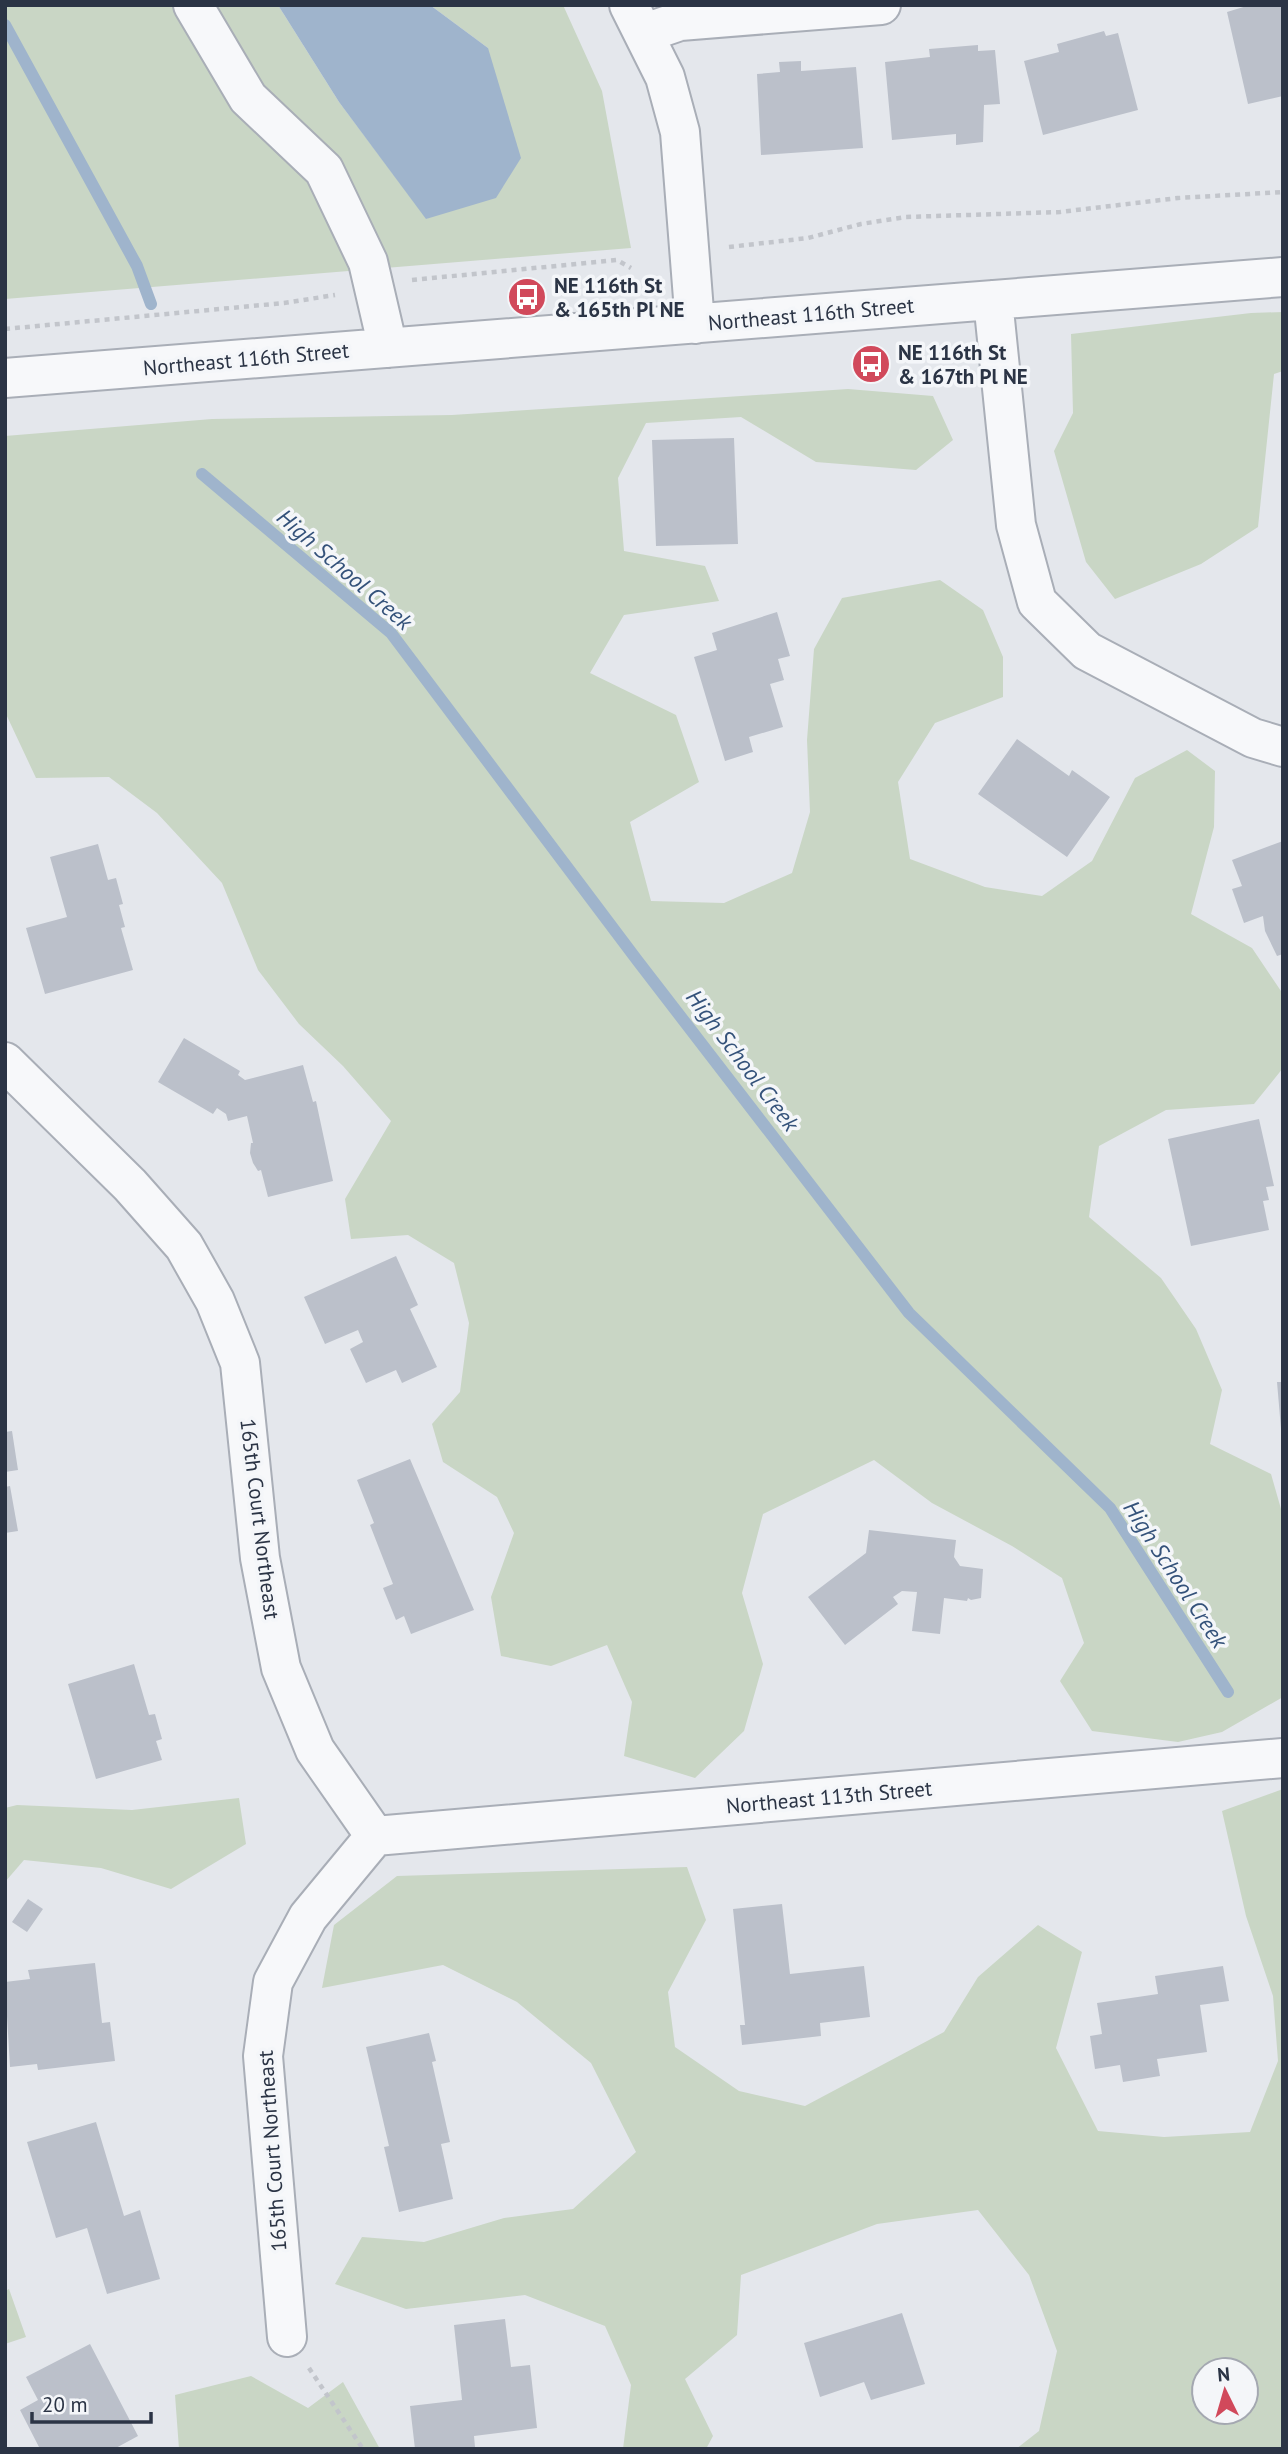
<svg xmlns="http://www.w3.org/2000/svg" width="1288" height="2454" font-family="'PT Sans',sans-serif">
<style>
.green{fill:#c9d6c5;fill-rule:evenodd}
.water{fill:#9fb4cc}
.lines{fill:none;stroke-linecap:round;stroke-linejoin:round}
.stream{stroke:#9fb4cc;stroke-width:12}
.building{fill:#bbc0ca}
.minor-casing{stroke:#a9aeb7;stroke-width:42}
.path{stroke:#c2c5cb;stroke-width:4.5;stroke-dasharray:5 5;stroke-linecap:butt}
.minor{stroke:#f7f8fa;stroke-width:38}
.labels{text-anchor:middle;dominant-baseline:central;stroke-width:7;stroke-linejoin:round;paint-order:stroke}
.poi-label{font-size:21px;font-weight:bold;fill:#2b3445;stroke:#f4f6f9;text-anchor:start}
.street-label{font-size:21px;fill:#2b3445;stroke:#f4f6f9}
.water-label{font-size:23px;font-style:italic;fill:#34527a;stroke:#f4f6f9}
</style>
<rect width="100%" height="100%" fill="#e4e7ec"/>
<path class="green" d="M5,5H278L339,102L427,219L488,48L430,5H563L602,91L631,248L5,299Z
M1283,312V371L1274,374L1258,527L1201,564L1115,599L1086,562L1054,451L1073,413L1071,334L1251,313Z
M848,389L933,396L953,440L916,470L816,462L741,417L646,423L618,478L624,551L705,566L719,601L624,615L590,673L676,715L699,782L630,822L651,901L724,903L792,873L810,812L807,740L814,649L842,598L940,580L983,610L1003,657V697L935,723L898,782L910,859L985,887L1042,896L1092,861L1135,778L1187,750L1215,771L1214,827L1191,914L1252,948L1283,994V1068L1254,1104L1166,1110L1099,1146L1089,1217L1161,1278L1196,1329L1222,1390L1210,1444L1271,1474L1283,1516V1697L1222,1732L1178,1742L1092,1731L1060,1681L1084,1643L1062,1578L1012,1546L932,1503L874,1460L763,1514L742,1593L763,1664L744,1731L695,1778L624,1756L632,1702L607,1645L551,1666L501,1656L491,1597L514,1533L497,1497L443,1462L432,1424L460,1392L469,1323L454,1263L408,1235L351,1239L345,1199L391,1121L343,1066L299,1024L258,970L222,883L157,813L109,777L36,778L5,712V436L212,419L452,415Z
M1283,1789V2449H1016L1039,2431L1057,2351L1029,2275L978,2210L877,2224L741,2275L737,2335L685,2379L713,2436L706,2449H623L631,2385L605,2326L525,2295L406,2309L335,2284L362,2237L424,2242L504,2218L573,2209L636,2152L591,2063L517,2002L443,1965L322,1988L334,1925L397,1876L687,1867L706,1920L668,1992L675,2047L739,2091L805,2106L944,2032L978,1977L1038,1925L1082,1952L1056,2048L1098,2131L1164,2137L1250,2132L1278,2061L1273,1996L1246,1916L1222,1811ZM1246,2370V2412H1204V2370Z
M239,1798L246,1844L171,1889L101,1868L24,1860L5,1882V1808L17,1805L132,1810Z
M9,2289L26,2337L5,2344V2291Z
M251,2376L308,2408L343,2382L380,2449H179L175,2395Z"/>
<path class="water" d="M278,5H430L488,48L521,158L496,198L426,219L339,102Z"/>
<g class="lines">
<path class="stream" d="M5,25L137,266L151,304
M202,474L391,633L637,960L909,1313L1110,1508L1228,1692"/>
</g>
<path class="building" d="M1250,5H1283V96L1248,104L1227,12Z
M1104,31L1106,36L1118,33L1138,110L1043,135L1024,61L1059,52L1057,44Z
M978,45V51L995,50L1000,104L984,105L983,142L956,145V134L892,140L885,62L930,57L929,49Z
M801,61V71L856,67L863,148L761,155L757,74L780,72L779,62Z
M734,438L738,544L656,546L652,440Z
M777,612L790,656L778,659L784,680L770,684L783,727L749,737L753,752L725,761L694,657L717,650L712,633Z
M1017,739L1069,776L1072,770L1110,797L1067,857L978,794Z
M1283,841V954L1277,956L1265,931L1263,916L1244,923L1232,889L1242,886L1232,860Z
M98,844L108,880L116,878L123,904L119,905L125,927L121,928L133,970L45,994L26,928L67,917L50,857Z
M184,1038L240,1071L238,1075L245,1080L303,1065L313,1102L316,1101L333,1181L268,1197L261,1170L258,1171L253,1163L250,1153L251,1143H253L247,1116L228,1121L226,1114L217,1108L213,1114L158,1082Z
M1259,1119L1274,1186L1266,1187L1269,1200L1263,1201L1269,1230L1191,1246L1168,1139Z
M396,1256L418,1305L410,1309L437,1367L402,1383L396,1370L366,1383L350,1349L363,1342L358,1330L325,1344L304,1297Z
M1277,1382H1283V1429H1281Z
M12,1431L18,1470L5,1472V1432Z
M410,1459L474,1610L411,1634L404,1616L396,1620L383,1588L393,1584L370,1525L374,1523L357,1480Z
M10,1486L18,1531L5,1533V1487Z
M869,1530L956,1540L954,1557L960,1566L983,1569L981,1598L971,1600L968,1598L967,1601L944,1598L940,1634L912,1631L917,1592L902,1591L893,1597L898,1604L845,1645L808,1597L866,1553Z
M134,1664L149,1715L155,1714L162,1739L156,1741L162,1760L96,1779L68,1684Z
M28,1899L43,1909L27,1932L12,1922Z
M782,1904L790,1974L864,1966L870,2017L820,2023L821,2036L742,2045L740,2025H745L733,1909Z
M95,1963L102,2023L110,2022L115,2061L38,2070L37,2064L10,2067L5,1982L30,1979L28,1970Z
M1223,1966L1229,2001L1200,2005L1207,2052L1157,2059L1160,2076L1123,2082L1120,2065L1095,2069L1090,2036L1102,2034L1097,2003L1158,1994L1155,1976Z
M429,2033L436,2061L432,2062L450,2142L441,2144L453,2199L399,2212L384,2147L389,2146L366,2047Z
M96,2122L124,2216L140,2210L160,2279L107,2294L87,2228L56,2238L27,2142Z
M902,2313L925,2384L871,2400L864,2382L820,2397L804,2343Z
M505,2319L511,2367L530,2365L537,2428L474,2436L475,2447L415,2449L410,2406L462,2400L454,2325Z
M90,2344L138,2436L114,2449H40L20,2410L38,2400L26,2377Z"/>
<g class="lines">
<defs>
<path id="minor" d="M193,5L248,98L324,170L368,262L388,348
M629,5L665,77L680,132L695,324
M645,33L680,21L881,5
M993,300L1016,525L1037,602L1087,651L1253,738L1283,747
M5,378L1283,277
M5,1062L130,1185L184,1246L215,1301L240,1363L260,1558L281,1668L315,1750L375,1836
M375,1836L1283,1758
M287,2337L263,2056L273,1982L308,1917L375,1836"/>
</defs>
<use href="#minor" class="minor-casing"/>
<path class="path" d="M729,247L808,238L861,224L906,217L1060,212L1178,198L1283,192
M412,280L617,260L631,268
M5,329L284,303L335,295
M309,2368L363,2449"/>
<use href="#minor" class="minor"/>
</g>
<defs>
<symbol id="bus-disc" viewBox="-11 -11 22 22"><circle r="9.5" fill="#d1495b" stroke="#f4f6f9"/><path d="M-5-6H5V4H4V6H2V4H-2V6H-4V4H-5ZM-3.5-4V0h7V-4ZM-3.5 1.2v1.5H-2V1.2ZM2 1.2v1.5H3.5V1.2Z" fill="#fff"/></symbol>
</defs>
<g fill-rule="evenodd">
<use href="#bus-disc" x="505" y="275" width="44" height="44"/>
<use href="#bus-disc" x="849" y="342" width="44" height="44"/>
</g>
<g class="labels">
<g class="poi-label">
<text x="554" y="285">NE 116th St<tspan x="554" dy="24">&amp; 165th Pl NE</tspan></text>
<text x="898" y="352">NE 116th St<tspan x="898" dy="24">&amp; 167th Pl NE</tspan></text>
</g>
<g class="street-label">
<text transform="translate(811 314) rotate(-5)">Northeast 116th Street</text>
<text transform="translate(246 359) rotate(-5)">Northeast 116th Street</text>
<text transform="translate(260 1519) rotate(83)">165th Court Northeast</text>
<text transform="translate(829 1797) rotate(-5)">Northeast 113th Street</text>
<text transform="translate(272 2151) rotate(-94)">165th Court Northeast</text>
</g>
<g class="water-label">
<text transform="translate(345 569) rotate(41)">High School Creek</text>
<text transform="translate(743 1060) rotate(53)">High School Creek</text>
<text transform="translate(1176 1574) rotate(57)">High School Creek</text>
</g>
</g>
<rect width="1288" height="2454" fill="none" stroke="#2b3445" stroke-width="14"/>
<g transform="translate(1225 2391) rotate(355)"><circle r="33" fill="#f4f6f9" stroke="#a4a8b1" stroke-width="2"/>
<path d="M0-5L12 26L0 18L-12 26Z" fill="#d1495b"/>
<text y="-10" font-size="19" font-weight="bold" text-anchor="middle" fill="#2b3445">N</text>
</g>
<path d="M32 2412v10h119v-10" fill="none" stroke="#2b3445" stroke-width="3.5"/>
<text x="42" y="2412" font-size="21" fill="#2b3445" stroke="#f4f6f9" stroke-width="5" paint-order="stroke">20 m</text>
</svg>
